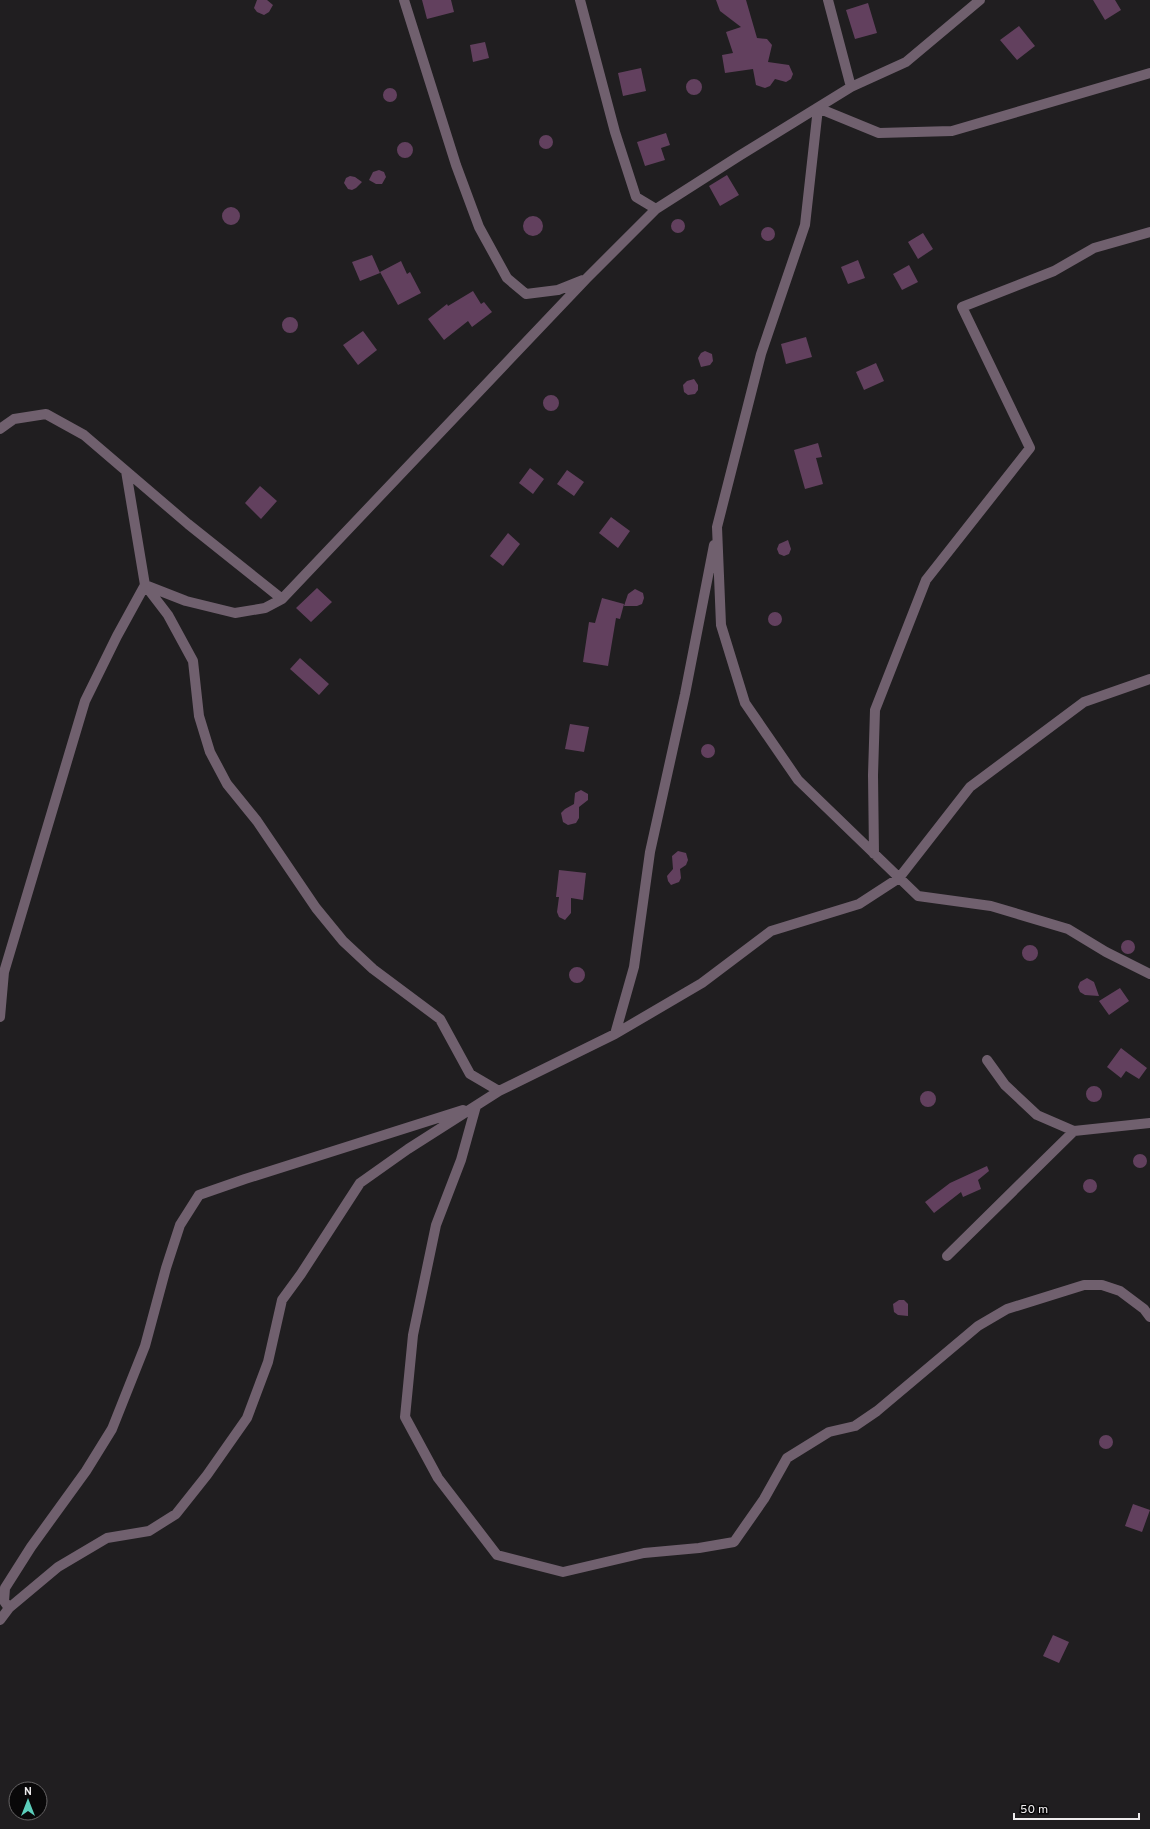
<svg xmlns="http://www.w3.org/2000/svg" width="1150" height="1829" font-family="Overpass,sans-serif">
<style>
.building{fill:#62405e}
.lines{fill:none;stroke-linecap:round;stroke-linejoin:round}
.minor{stroke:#70606e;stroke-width:10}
</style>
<rect width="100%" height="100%" fill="#201e20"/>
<path class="building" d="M257,0H267L273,5L269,12L264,15L257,12L254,8Z
M422,0H451L454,12L427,19Z
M716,0H746L757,38L767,39L772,45L768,62L789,65L793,74L791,79L786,82L775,79L770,86L765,88L756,85L753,69L725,73L722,55L733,53L726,32L741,27L720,11Z
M1093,0H1115L1121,10L1105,20Z
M868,3L877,33L855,39L846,10Z
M1019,26L1035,46L1017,60L1000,40Z
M485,42L489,58L473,62L470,45Z
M641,68L646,91L623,96L618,73Z
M686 87a8 8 0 1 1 16 0a8 8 0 1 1-16 0Z
M383 95a7 7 0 1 1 14 0a7 7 0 1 1-14 0Z
M666,133L670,145L661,148L665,160L645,166L637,142Z
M539 142a7 7 0 1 1 14 0a7 7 0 1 1-14 0Z
M397 150a8 8 0 1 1 16 0a8 8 0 1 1-16 0Z
M379,170L384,172L386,177L382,184H376L369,180L373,172Z
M727,175L739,195L720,206L709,186Z
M350,176L355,177L362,182L356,188L352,190L348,189L344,183L346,178Z
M222 216a9 9 0 1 1 18 0a9 9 0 1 1-18 0Z
M523 226a10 10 0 1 1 20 0a10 10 0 1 1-20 0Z
M671 226a7 7 0 1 1 14 0a7 7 0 1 1-14 0Z
M761 234a7 7 0 1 1 14 0a7 7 0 1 1-14 0Z
M923,233L933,249L918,259L908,242Z
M372,255L380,273L360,281L352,262Z
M858,260L865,278L848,284L841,267Z
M401,261L407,274L410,272L421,293L398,305L380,272Z
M909,265L918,282L902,290L893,274Z
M473,291L481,304L484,302L492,312L472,327L468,321L444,340L428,319L447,304L448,306Z
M282 325a8 8 0 1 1 16 0a8 8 0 1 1-16 0Z
M363,331L377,350L358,365L343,345Z
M806,337L812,357L786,364L781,344Z
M705,351L712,354L713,361L710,365L701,367L698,358L701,353Z
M876,363L884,381L864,390L856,372Z
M694,379L698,385V390L695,394L688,395L684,392L683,385L687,381Z
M543 403a8 8 0 1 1 16 0a8 8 0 1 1-16 0Z
M818,443L822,457L816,458L823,484L805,489L794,450Z
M530,468L544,479L533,494L519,483Z
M567,470L584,482L574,496L557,484Z
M260,486L277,501L261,519L245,503Z
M611,517L630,531L618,548L599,533Z
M508,533L520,544L503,566L490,556Z
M788,540L791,549L789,554L784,556L779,554L777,549L779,544Z
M317,588L332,602L311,622L296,608Z
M635,589L643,593L644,598L642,604L637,606H624L628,594Z
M602,598L624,604L620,619L616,618L608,666L583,662L589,622L595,623Z
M768 619a7 7 0 1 1 14 0a7 7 0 1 1-14 0Z
M300,658L329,684L319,695L290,669Z
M570,724L589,727L584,752L565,749Z
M701 751a7 7 0 1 1 14 0a7 7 0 1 1-14 0Z
M581,790L588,794V800L579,807V818L576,823L568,825L563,822L561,813L565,809L574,804L575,793Z
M678,851L686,853L688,860L686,865L680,869L681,878L679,882L671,885L668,881L667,876L673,869L672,856Z
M559,870L586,873L583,900L571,898V913L565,920L559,917L557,912L559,897H556Z
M1121 947a7 7 0 1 1 14 0a7 7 0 1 1-14 0Z
M1022 953a8 8 0 1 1 16 0a8 8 0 1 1-16 0Z
M569 975a8 8 0 1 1 16 0a8 8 0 1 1-16 0Z
M1087,978L1094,982L1099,996L1085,995L1080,992L1078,987L1080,982Z
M1120,988L1129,1001L1109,1015L1099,1001Z
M1121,1048L1147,1068L1139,1079L1126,1071L1121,1078L1107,1067Z
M1086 1094a8 8 0 1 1 16 0a8 8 0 1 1-16 0Z
M920 1099a8 8 0 1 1 16 0a8 8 0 1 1-16 0Z
M1133 1161a7 7 0 1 1 14 0a7 7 0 1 1-14 0Z
M987,1166L989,1171L978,1180L981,1189L963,1197L961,1192L934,1213L925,1202L950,1183Z
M1083 1186a7 7 0 1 1 14 0a7 7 0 1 1-14 0Z
M899,1300H904L908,1304V1316L898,1315L894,1312L893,1304Z
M1099 1442a7 7 0 1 1 14 0a7 7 0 1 1-14 0Z
M1133,1504L1150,1510L1142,1532L1125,1526Z
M1053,1635L1069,1642L1059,1663L1043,1656Z"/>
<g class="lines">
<path class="minor" d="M404,0L456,165L479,227L507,278L526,294L558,290L583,280
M580,0L615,132L636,197L656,209
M828,0L851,87
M1150,73L952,131L879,133L818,108L805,225L761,354L717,527L721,625L745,703L798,780L918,896L991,906L1068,929L1106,952L1150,974
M0,429L14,419L46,414L84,435L188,524L282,599
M126,471L145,585L186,601L235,613L265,608L282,599L586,279L656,209L739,156L851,87L906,62L980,0
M874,854L873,775L875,710L926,580L1030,448L962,307L1054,271L1094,248L1150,232
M0,1017L4,972L85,701L117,636L145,585L168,615L193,661L199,716L210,752L227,784L257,821L316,908L343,941L373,969L440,1019L470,1074L499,1091L615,1034L702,983L771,931L859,904L899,878L970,787L1084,702L1150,679
M615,1034L634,967L650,852L685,694L714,545
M987,1060L1005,1085L1037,1115L1074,1131L1150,1123
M476,1106L461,1160L436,1225L413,1335L405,1417L438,1478L497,1555L563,1572L644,1553L699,1548L734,1542L764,1499L787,1458L829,1432L855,1426L877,1411L978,1326L1007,1309L1084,1285H1102L1120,1291L1144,1309L1150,1317
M947,1256L1074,1131
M9,1608L4,1601L5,1588L31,1547L86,1471L112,1429L145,1346L166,1268L180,1225L199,1195L245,1179L463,1110
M0,1620L9,1608L58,1567L107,1538L149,1531L176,1514L207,1475L247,1418L268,1362L282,1300L301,1274L360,1183L408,1149L499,1091"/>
</g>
<g transform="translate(28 1801)"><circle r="19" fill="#090809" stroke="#656364"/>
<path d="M0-3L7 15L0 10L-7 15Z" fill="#5ccebb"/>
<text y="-6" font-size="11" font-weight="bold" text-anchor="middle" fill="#eeeced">N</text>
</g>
<path d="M1014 1813v6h125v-6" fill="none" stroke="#eeeced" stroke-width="2"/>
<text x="1020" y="1813" font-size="12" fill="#eeeced" stroke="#090809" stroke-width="3" paint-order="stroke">50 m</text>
</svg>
